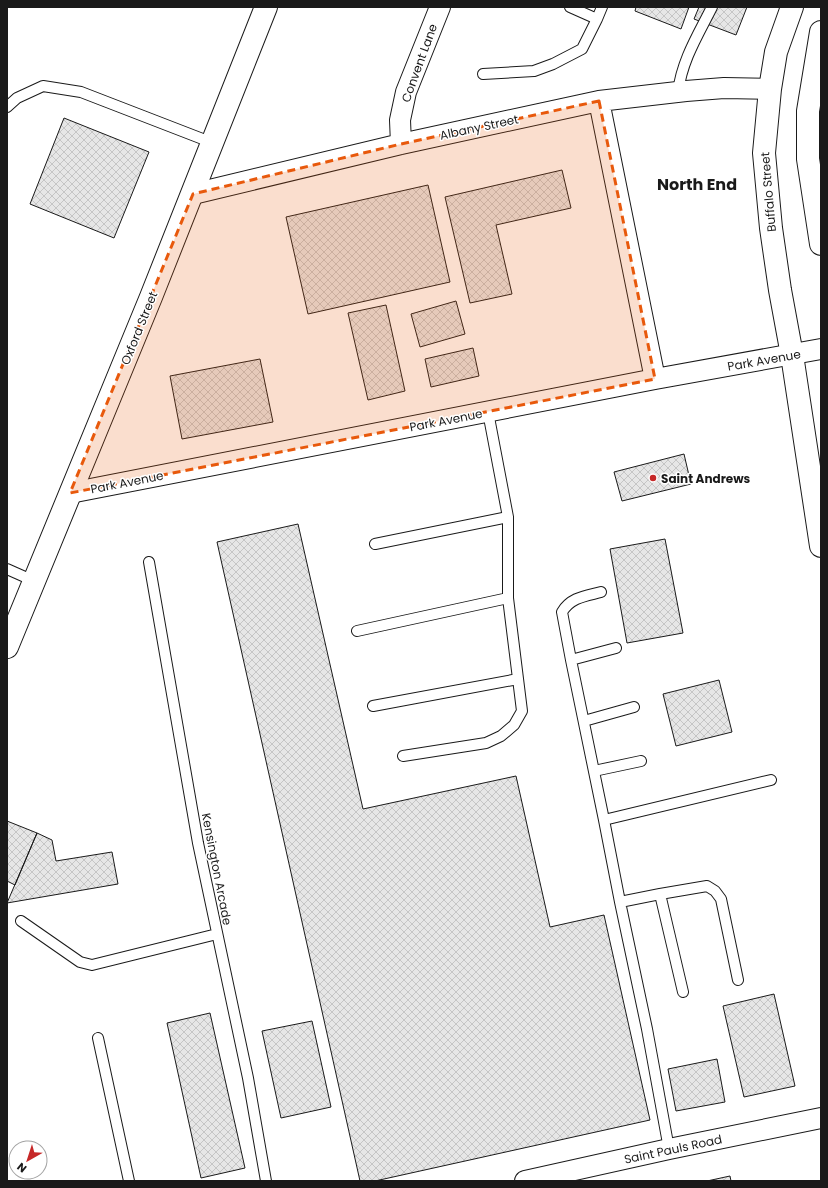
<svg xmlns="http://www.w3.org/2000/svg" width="828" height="1188" font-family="Poppins,sans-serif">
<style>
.building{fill:url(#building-cross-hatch);stroke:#1a1a1a}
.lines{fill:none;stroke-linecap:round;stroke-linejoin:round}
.service-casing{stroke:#1a1a1a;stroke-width:12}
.minor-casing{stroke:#1a1a1a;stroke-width:22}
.secondary-casing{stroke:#1a1a1a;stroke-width:24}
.primary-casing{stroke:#1a1a1a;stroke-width:24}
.service{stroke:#fff;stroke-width:10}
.minor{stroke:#fff;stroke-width:20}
.secondary{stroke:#fff;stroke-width:22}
.primary{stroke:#fff;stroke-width:22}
.marked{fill:#e8590c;fill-opacity:0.2;stroke:#e8590c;stroke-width:3;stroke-dasharray:8 5;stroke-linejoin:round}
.poi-dot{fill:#c62828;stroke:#fff;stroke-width:1.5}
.labels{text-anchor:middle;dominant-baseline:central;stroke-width:3;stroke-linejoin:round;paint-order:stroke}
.street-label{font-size:12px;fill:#1a1a1a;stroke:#fff}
.poi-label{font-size:12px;font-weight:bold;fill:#1a1a1a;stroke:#fff;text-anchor:start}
.district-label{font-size:16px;font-weight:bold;fill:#1a1a1a;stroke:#fff}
</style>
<defs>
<pattern id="building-cross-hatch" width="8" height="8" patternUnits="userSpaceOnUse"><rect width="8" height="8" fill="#e6e6e6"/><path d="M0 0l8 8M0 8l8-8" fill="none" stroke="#c5c5c5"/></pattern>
</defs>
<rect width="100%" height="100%" fill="#fff"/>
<path class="building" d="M636,7H689L681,29L635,11Z
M699,7H747L736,35L694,19Z
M64,118L149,152L114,238L30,204Z
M562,170L571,208L496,225L512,294L470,303L445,197Z
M428,185L450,282L308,314L286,217Z
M456,301L465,334L420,347L411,314Z
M386,305L405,391L368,400L348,313Z
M473,348L479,376L431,387L425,359Z
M260,359L273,422L182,439L170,376Z
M684,454L691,484L622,501L614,472Z
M298,524L363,809L516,776L550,927L604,915L650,1120L375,1181H360L217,542Z
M665,539L683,633L627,643L610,549Z
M719,680L732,732L676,746L663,694Z
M7,821L37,833L15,885L7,881Z
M37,833L52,840L56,861L112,852L118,884L7,903Z
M774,994L795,1086L744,1097L723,1006Z
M210,1013L245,1168L201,1178L167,1023Z
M312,1021L331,1107L281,1118L262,1031Z
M717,1059L725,1102L676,1111L668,1069Z
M730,1176L731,1181H707Z"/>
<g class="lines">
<defs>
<path id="service" d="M597,19L602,7
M483,74L534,71L553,64L582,49L597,19L570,7
M678,92C682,60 698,35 712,7
M7,107L17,98L43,86L81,92L213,143
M375,544L508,517
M149,562L198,843L248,1078L266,1181
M7,569L34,581
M601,592C586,596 571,597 562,612L571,660L604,820
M357,631L508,598
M571,660L616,648
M373,706L518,679
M584,721L634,707
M403,756L486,743L501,736L514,725L522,711L508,598V517L488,412
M594,771L641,761
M660,894L683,992
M620,902L660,894L707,886L715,891L721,899L738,980
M21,921L80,962L92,965L217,934
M98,1038L129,1181
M669,1149L647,1029L620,902L604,820L771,780"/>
<path id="minor" d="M599,101L655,379
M401,144L400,120L406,92L440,7
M193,194L401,144L599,101L686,91L724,88L770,89
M70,493L655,379L821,349
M525,1181L669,1149L821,1118"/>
<path id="secondary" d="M792,7L776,52L770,89L764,153L771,228L780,290L792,355L821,546
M821,32L808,111V159L821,244"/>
<path id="primary" d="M7,647L151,297L266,7"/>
</defs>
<use href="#service" class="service-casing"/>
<use href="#minor" class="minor-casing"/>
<use href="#secondary" class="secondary-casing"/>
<use href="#primary" class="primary-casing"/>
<use href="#service" class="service"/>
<use href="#minor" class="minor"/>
<use href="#secondary" class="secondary"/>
<use href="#primary" class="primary"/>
</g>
<path class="marked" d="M599,101L655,379L70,493L193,194L401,144Z"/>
<circle class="poi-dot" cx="653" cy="478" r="4"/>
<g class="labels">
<g class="street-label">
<text transform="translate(419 63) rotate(-70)">Convent Lane</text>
<text transform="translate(479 127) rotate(-12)">Albany Street</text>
<text transform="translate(768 192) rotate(-95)">Buffalo Street</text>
<text transform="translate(139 328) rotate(-68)">Oxford Street</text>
<text transform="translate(764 360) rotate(-10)">Park Avenue</text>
<text transform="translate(446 420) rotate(-11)">Park Avenue</text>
<text transform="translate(127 482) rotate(-11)">Park Avenue</text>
<text transform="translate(217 869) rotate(79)">Kensington Arcade</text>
<text transform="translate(673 1149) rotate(-12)">Saint Pauls Road</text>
</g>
<g class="poi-label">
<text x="661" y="478">Saint Andrews</text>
</g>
<g class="district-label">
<text x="697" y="184">North End</text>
</g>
</g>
<rect width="828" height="1188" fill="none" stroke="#1a1a1a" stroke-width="16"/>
<g transform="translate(28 1160) rotate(219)"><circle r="19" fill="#ffffff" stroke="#a3a3a3"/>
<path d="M0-3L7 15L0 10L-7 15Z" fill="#c62828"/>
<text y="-6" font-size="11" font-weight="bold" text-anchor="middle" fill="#1a1a1a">N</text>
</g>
</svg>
